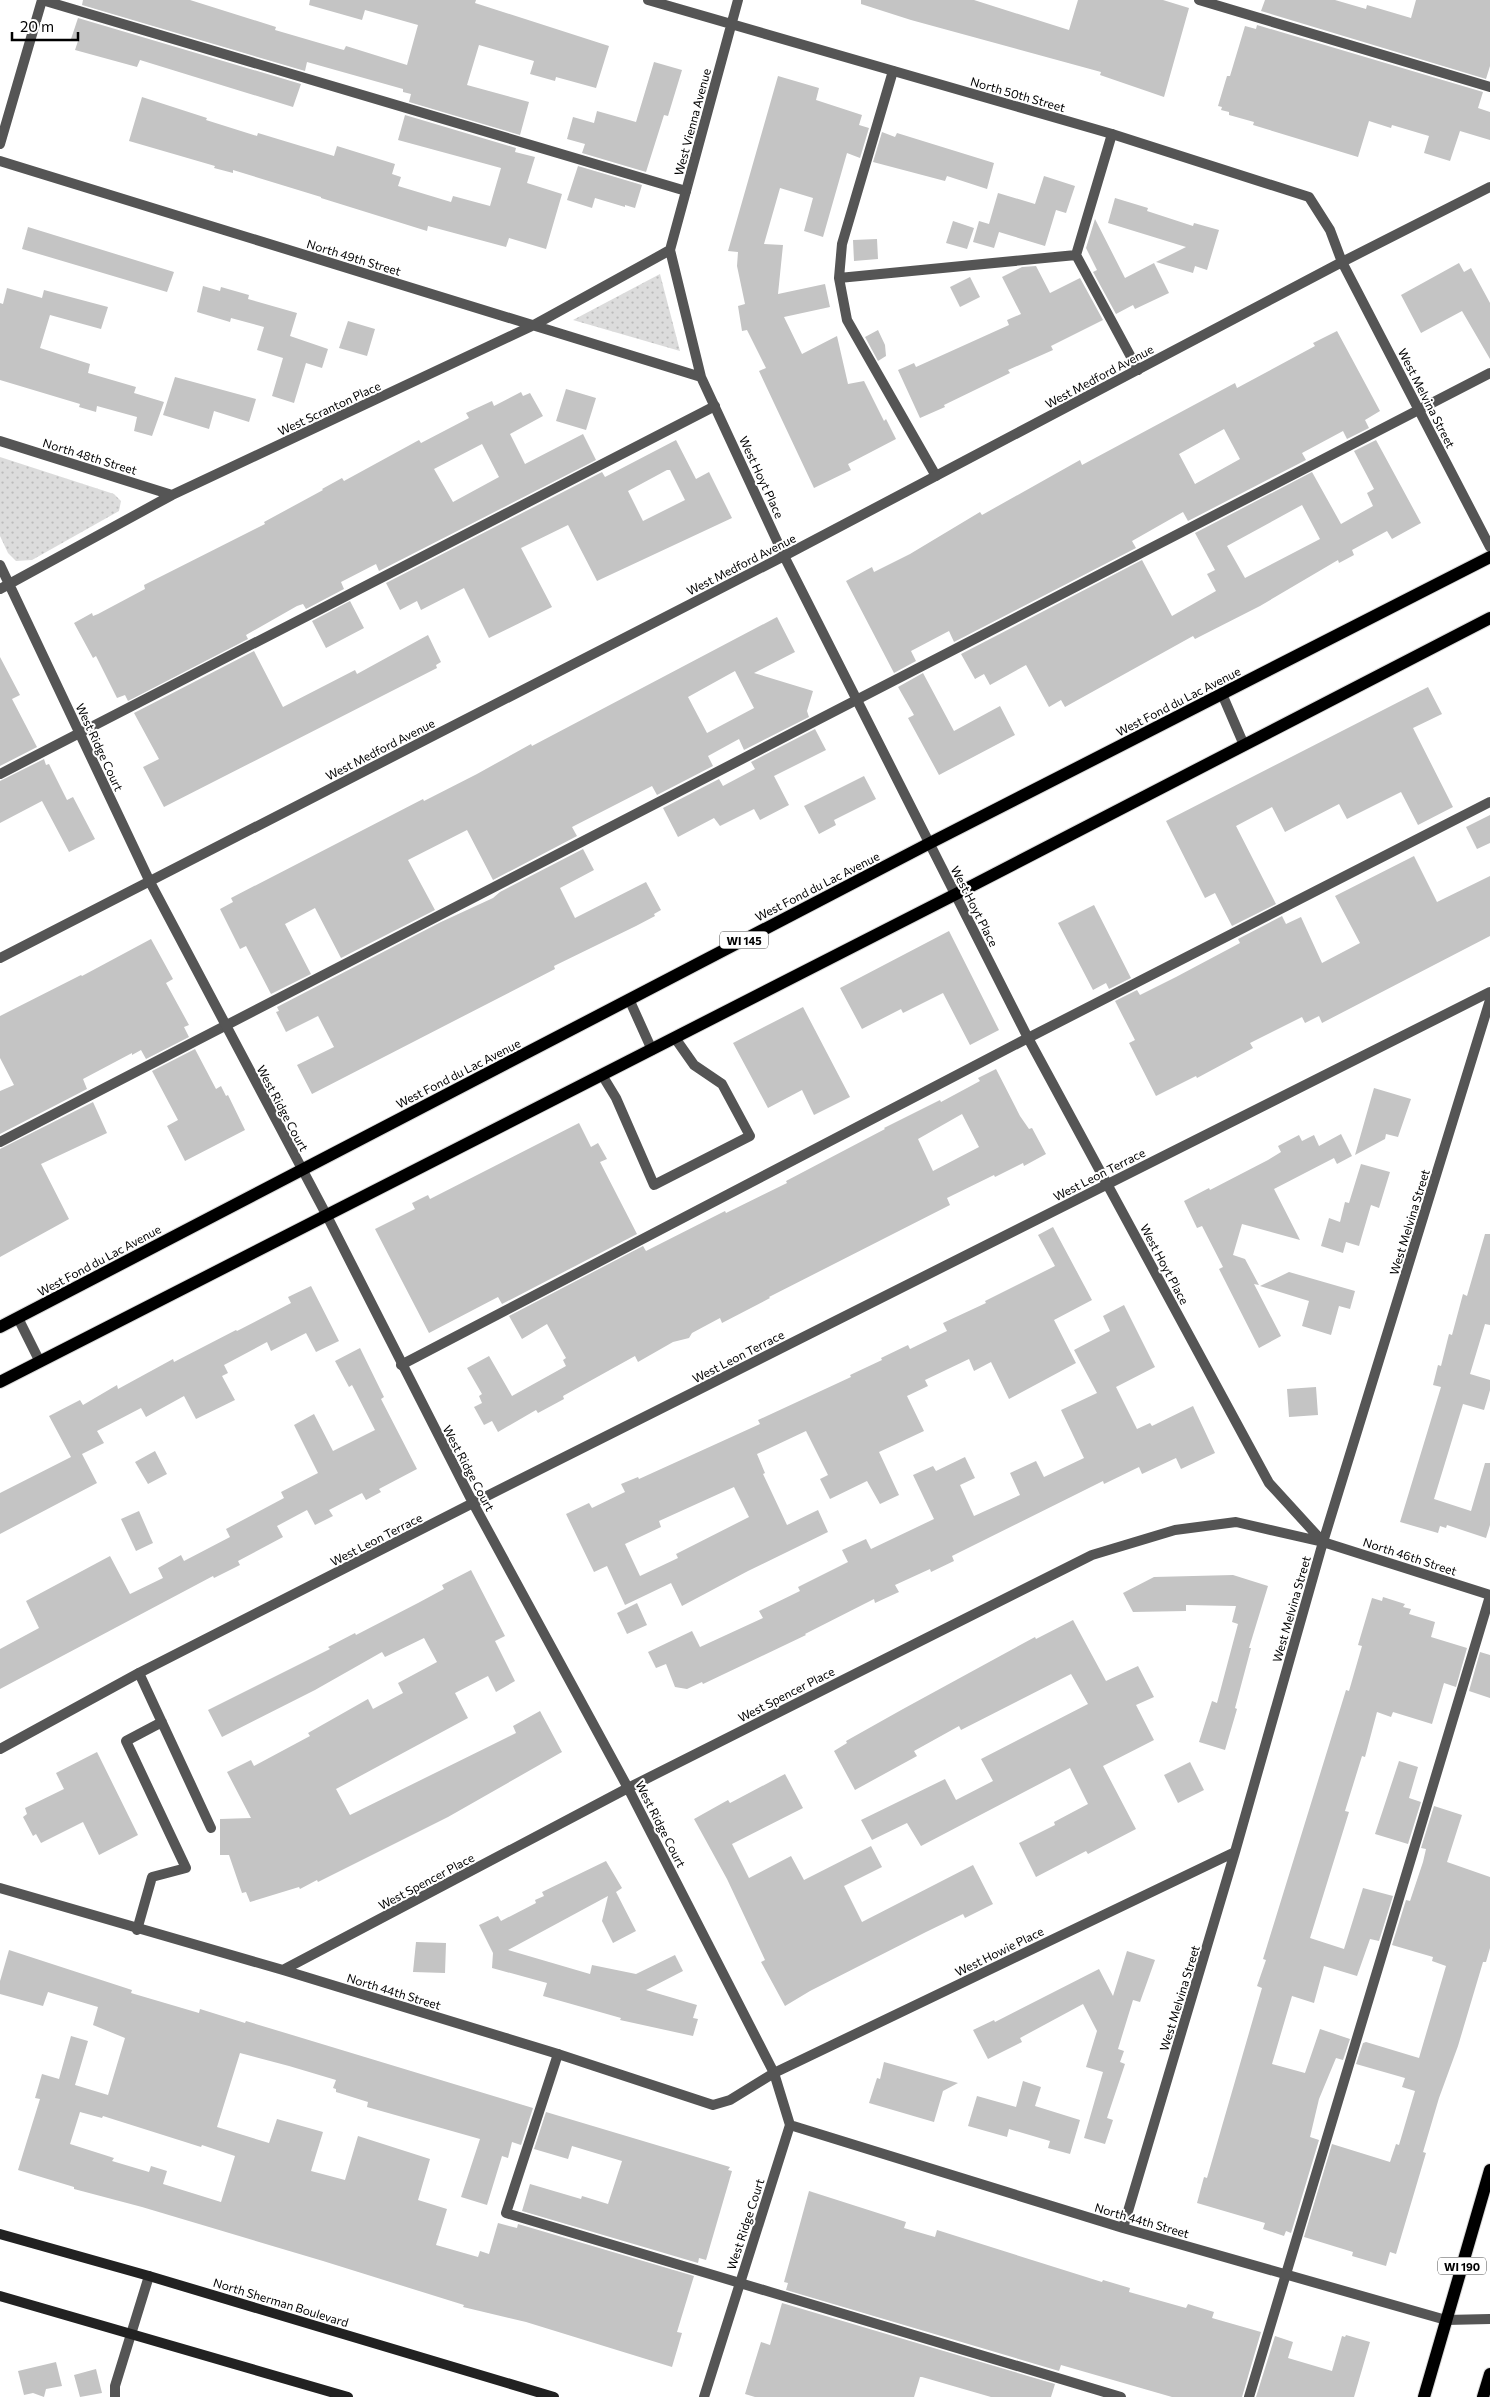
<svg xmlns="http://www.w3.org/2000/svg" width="1490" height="2397" font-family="Commissioner,sans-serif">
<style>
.grass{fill:url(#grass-dots)}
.building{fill:#c4c4c4;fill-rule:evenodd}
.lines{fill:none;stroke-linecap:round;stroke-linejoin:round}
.primary-casing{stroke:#dbdbdb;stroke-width:14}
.lane{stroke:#555;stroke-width:10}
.street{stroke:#555;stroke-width:10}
.secondary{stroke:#222;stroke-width:10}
.primary{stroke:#000;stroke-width:12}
.labels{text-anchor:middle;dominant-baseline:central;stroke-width:4;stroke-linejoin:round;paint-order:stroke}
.shield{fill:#fff;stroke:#4c4c4c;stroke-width:1}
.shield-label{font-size:11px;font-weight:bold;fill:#000}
.street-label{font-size:12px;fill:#000;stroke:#fff}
</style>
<defs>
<pattern id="grass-dots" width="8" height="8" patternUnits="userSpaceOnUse" patternTransform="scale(1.25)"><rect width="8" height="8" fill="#dcdcdc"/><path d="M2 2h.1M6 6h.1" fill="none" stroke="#bbb" stroke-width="1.8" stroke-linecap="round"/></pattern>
</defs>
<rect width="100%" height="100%" fill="#fff"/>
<path class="grass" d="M660,274L680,351L573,320Z
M0,457L114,494L121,501L119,511L32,560L16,561L8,553L0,536Z"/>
<path class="building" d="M83,0H190L276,27L275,30L340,49L344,50L346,46L407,65L418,25L365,10L362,20L309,5L310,0H476L475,3L609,46L596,88L556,77L555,81L530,74L534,61L479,45L467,85L529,102L520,135L409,102L411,94L403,92V89L307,62L305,71L82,5Z
M861,0H974L1069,30L1078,0H1163L1189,8L1164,97L1100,75L1101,72L911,20L861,4Z
M1265,0H1335L1366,9L1367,5L1411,18L1416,0H1490V66L1486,79L1261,11Z
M78,18L301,84L293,107L140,60L137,67L75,50L78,41L71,39Z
M1257,25L1483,92L1478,108L1490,112V140L1460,131L1450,161L1424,153L1429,136L1392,125L1391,128L1369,121L1358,157L1253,125L1254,122L1229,115V112L1221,110L1222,107L1218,106L1227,76H1230L1245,26L1256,29Z
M654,62L682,70L668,116L664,115L646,172L582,153L585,144L567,139L573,117L594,123L597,111L636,122Z
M778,76L819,88L816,100L862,115L859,125L869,128L860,158L847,153L823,237L804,231L813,198L780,188L764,244L783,245L778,294L825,284L830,307L784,317L802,354L837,336L848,384L864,381L884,421L886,419L896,439L848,464L851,470L814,488L759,371L766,368L747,330L742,331L738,306L745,304L737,266L738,252L728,251Z
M142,97L207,118L206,120L257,136L258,133L334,156L337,146L395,164L392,174L401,177L398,186L451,202L453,196L490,206L501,168L398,140L405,115L516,148L515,152L535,157L527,183L562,194L546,249L509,238L506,247L428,226L427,231L321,198V197L233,170V173L214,168L215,166L129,141Z
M882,132L895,137L897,133L994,163L987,189L947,176L945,181L873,162Z
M578,166L642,185L635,208L625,205V207L595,198L592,208L567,200Z
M1044,176L1075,186L1066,213L1056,210L1045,246L999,232L994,248L973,242L979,221L989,224L998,193L1035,204Z
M1115,198L1148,208L1147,211L1193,226L1194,223L1219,230L1207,270L1195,266L1193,273L1156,262L1186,247L1108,223Z
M1095,219L1125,278L1154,263L1169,293L1135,309L1133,305L1116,314L1093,272L1097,270L1086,248Z
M953,221L974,228L967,249L946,243Z
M28,227L174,272L167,292L22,249Z
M877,239L878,259L854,261L853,240Z
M1459,263L1464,272L1471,268L1490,303V359L1462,311L1421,333L1401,295Z
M1036,266L1050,293L1080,278L1103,320L1051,346L1053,350L1008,370L1010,373L944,405L945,407L920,418L898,370L914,363L916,367L1009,325L1007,320L1021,314L1002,277L1022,267Z
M970,277L980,297L960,307L950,287Z
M203,286L220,291L221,287L249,295L248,299L297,313L290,336L328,349L322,368L306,363L294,403L272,396L283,358L257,350L264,327L231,318L230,322L197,312Z
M7,288L42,298L44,290L108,307L101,329L50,315L40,348L90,364L88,373L136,387L134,393L164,402L152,436L134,431L137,417L97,406L96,412L79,407L80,404L0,380V303L3,304Z
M348,321L375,329L367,356L339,348Z
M878,330L885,345L886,356L878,361L865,337Z
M1337,331L1380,411L1365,420L1369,428L1347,439L1343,431L1302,453L1306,460L1188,521L1183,512L1132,541L1136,548L954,642L949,631L911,651L916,661L894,673L846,581L872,567L874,572L910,554L980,512L982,515L1080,460L1082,465L1235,383L1237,388L1315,346L1313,343ZM1224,429L1240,459L1195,484L1179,454Z
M175,377L256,399L249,422L214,411L209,429L163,415Z
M566,389L596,398L586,430L556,421Z
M521,392L523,396L530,393L543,416L510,434L525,464L583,434L596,460L379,571L376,564L341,582L344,589L306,609L303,604L297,606L246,635L248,639L128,701L125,695L117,698L96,656L93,658L74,623L92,613L93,616L98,614L145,589L144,585L265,524L264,522L323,490L322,489L342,478L344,481L419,440L421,443L469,418L466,413L492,401L494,406ZM482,444L499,477L453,502L434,469Z
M676,440L696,479L709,472L732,518L597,581L568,525L521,548L552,607L489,638L464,588L421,610L417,601L400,610L386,583L602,472L605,477ZM667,470H670L685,500L643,521L628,491Z
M1376,440L1421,523L1392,539L1387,531L1352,550L1354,555L1339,563L1338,560L1260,606L1195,639L1193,636L1065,707L1061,700L1049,707L1026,665L990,685L984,674L975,679L961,654L1142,560L1172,616L1216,591L1207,574L1215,570L1195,533L1312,472L1341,524L1373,506L1367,493L1374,489L1354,451ZM1302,505L1320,539L1245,578L1227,546Z
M350,601L364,628L326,648L312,621Z
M777,617L795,652L754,673L813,691L807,711L809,717L744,750L739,739L708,756L713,766L657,795L652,786L572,827L577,836L493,880L467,830L408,860L435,910L341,958L315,908L285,924L311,974L271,994L246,946L240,949L220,909L233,902L231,898L423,799L424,801L477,774L531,744L532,746ZM735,671L754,708L707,733L688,697Z
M428,635L441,662L436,665L437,668L164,807L143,767L159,759L134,713L254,651L283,707L355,670L357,674Z
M0,657L20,695L12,699L37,747L0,766Z
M923,673L954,731L1000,706L1015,735L939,775L908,718L914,715L898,687Z
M1428,687L1442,714L1413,728L1453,807L1418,825L1401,792L1347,819L1339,804L1285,832L1272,807L1236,826L1276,904L1232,926L1215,893L1205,898L1166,821Z
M815,729L826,750L774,776L789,805L760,820L754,809L720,826L714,818L678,837L663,808L719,779L723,786L755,769L751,762Z
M44,759L46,765L49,764L67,800L73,797L95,839L69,852L42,801L0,823V781Z
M864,776L876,799L834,820L836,825L819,834L804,806Z
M1490,815V843L1477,849L1466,827Z
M583,849L594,870L560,888L575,918L646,882L661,910L654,914L655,916L636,926L554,966L555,969L312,1094L297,1065L334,1047L318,1016L286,1032L276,1012L279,1011L277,1007L441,922L493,898L500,892Z
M1414,856L1437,902L1490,876V936L1322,1023L1319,1016L1305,1023L1302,1017L1250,1043L1253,1048L1197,1078L1196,1076L1156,1096L1129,1043L1135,1040L1115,1001L1137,990L1140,995L1176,977L1240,943L1238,939L1282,916L1286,924L1301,917L1322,963L1360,943L1335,896Z
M1094,905L1131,978L1109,989L1106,983L1093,990L1058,923Z
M949,931L999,1030L970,1045L943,993L903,1013L901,1009L862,1029L840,988Z
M151,939L173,979L166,983L189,1025L184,1027L189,1037L146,1059L141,1050L132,1055V1053L83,1079L87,1089L0,1134V1091L14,1085L0,1058V1016L81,975L82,976Z
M803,1007L850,1097L814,1115L802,1090L768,1108L733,1043Z
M195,1049L216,1089L221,1086L226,1096L228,1095L245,1130L185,1161L167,1126L178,1120L152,1071Z
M996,1069L1020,1116L1029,1129L1032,1128L1046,1154L1024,1166L1023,1163L995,1177L994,1175L947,1198L950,1205L769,1297L770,1298L722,1323L720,1318L692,1333L689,1338L673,1342L638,1362L635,1356L563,1396L564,1399L538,1413L536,1410L498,1432L492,1421L484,1425L474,1407L482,1403L479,1396L482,1394L467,1368L489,1356L512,1396L566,1366L563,1360L566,1358L547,1324L522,1339L509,1316L643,1246L646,1251L725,1211L726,1213L787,1183L786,1181L885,1129L884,1128L940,1100L941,1102L980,1081L978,1078ZM962,1114L979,1147L933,1171L918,1139Z
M1374,1088L1411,1099L1398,1137L1386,1134L1385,1139L1355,1155Z
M93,1102L107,1133L41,1164L69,1219L0,1257V1149Z
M579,1123L591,1147L598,1143L607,1159L600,1162L637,1234L502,1304L498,1297L429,1333L375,1229L415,1209L412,1203L428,1195L430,1199Z
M1341,1134L1352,1156L1337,1164L1334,1158L1274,1189L1300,1240L1242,1224L1233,1255L1245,1259L1259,1285L1254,1284L1281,1336L1259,1348L1219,1269L1223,1267L1202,1226L1197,1228L1184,1201L1209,1188L1210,1190L1268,1160L1281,1152L1278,1146L1299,1135L1302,1141L1314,1135L1319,1146Z
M1361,1164L1390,1172L1379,1208L1371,1205L1359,1246L1346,1242L1343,1253L1321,1246L1329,1218L1340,1222L1345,1202L1349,1203Z
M1053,1227L1092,1300L1054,1320L1076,1363L1009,1399L991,1362L974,1371L969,1359L925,1380L928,1386L907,1396L924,1431L879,1452L899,1495L880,1504L867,1481L830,1499L820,1479L828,1475L806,1431L757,1454L765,1473L763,1474L787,1525L818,1510L828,1532L748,1571L682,1606L671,1583L625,1605L607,1566L594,1572L566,1514L589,1503L592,1508L625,1492L621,1484L638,1477L639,1479L760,1424L758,1420L851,1377L850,1375L882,1360L881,1358L908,1345L910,1349L947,1331L943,1323L986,1303L985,1301L1055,1266L1038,1235ZM734,1487L749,1517L676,1554L678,1558L640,1576L625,1544L661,1527L659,1521Z
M1485,1234H1490V1325L1485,1324L1470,1374L1490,1380V1390L1484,1410L1463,1404L1434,1499L1471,1511L1485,1463H1490V1525L1486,1538L1447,1525L1446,1528L1440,1526L1438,1533L1400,1522L1441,1387L1433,1385L1438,1365L1441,1366L1449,1334L1452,1335L1463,1294L1467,1296Z
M1289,1272L1355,1291L1350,1309L1339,1306L1331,1335L1302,1326L1309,1301L1260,1286Z
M311,1286L339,1341L316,1352L306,1333L271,1351L267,1342L224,1365L228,1373L222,1376L235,1400L196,1419L184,1396L146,1417L141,1408L97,1431L104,1443L82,1454L97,1483L0,1534V1493L71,1457L49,1416L80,1400L83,1405L117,1385L118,1389L173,1359L174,1362L236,1330L237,1331L291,1303L288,1297Z
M1124,1305L1155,1367L1116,1387L1137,1429L1150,1423L1152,1426L1193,1406L1215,1453L1181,1469L1176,1458L1142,1474L1139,1467L1104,1484L1103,1481L952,1556L954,1561L931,1572L930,1569L895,1585L899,1592L875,1603L874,1599L805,1634L806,1635L703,1684L702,1682L687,1689L675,1687L666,1664L656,1668L648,1652L692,1631L700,1647L763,1618L759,1611L800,1591L798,1587L848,1562L842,1550L866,1539L871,1549L934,1519L913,1475L933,1466L936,1471L965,1457L975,1478L960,1485L974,1516L1020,1495L1010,1473L1036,1461L1044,1477L1084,1458L1061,1410L1097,1393L1074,1350L1110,1331L1103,1316Z
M360,1348L384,1397L381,1399L417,1469L379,1489L381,1492L366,1500L362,1493L329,1510L333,1516L315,1525L307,1510L277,1526L283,1537L238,1561L240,1565L214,1578L213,1576L0,1689V1649L39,1628L26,1601L110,1556L130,1594L163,1578L158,1568L181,1555L184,1561L230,1537L226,1529L284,1498L281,1492L318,1473L294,1425L314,1414L333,1451L375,1430L352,1385L349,1387L335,1361Z
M1316,1387L1318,1415L1289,1417L1287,1389Z
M155,1451L167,1474L148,1484L135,1462Z
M139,1511L153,1543L136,1551L121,1519Z
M471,1570L505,1636L495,1641L515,1681L496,1692L488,1676L455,1693L468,1718L336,1789L350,1815L516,1733L513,1726L540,1711L562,1752L448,1817L318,1882L317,1880L300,1889L299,1887L250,1902L246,1892L242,1893L229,1855H220V1819L251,1818L227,1772L251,1760L254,1766L310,1736L308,1733L368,1699L373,1709L403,1693L398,1683L437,1662L424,1638L385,1657L382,1652L315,1690L222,1737L208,1710L330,1649L328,1647L355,1633L356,1635L418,1603L444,1589L442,1585Z
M1233,1575L1268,1586L1249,1648H1251L1235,1708L1237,1709L1225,1750L1199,1742L1212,1701L1217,1703L1238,1624L1232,1622L1236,1606L1186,1605V1611L1133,1612L1123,1593L1154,1577Z
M1383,1597L1405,1604L1403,1607L1411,1609L1409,1614L1435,1622L1431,1637L1467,1648L1456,1687L1444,1683L1432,1724L1393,1712L1391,1717L1377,1712L1365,1757L1362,1756L1345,1811L1349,1812L1310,1938L1344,1949L1363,1888L1393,1896L1379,1941L1370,1939L1357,1976L1324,1966L1314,2003L1292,1996L1272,2064L1305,2073L1320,2029L1350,2039L1343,2060L1336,2058L1319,2099L1310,2137L1319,2140L1291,2233L1286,2231L1284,2236L1263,2229L1265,2223L1197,2203L1204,2177L1207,2178L1262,1988L1257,1986L1266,1960L1263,1959L1346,1690L1349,1691L1362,1646L1358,1645L1372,1598L1382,1601Z
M637,1603L647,1625L627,1634L617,1613Z
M1073,1620L1106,1681L1138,1666L1154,1697L1136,1705L1154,1740L1103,1766L1136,1829L1088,1854L1086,1851L1036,1877L1019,1843L1055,1825L1054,1822L1088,1804L1070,1768L921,1846L907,1823L872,1840L861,1820L945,1779L956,1800L993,1781L981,1759L1088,1704L1071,1674L961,1730L959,1726L914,1751L917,1756L855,1790L834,1751L847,1743L846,1741L903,1709L1035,1637L1036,1639Z
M1480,1652L1490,1655V1698L1469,1691Z
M97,1752L138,1835L99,1855L83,1822L41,1843L36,1834L33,1836L23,1817L27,1814L25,1808L64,1789L56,1773Z
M1399,1761L1418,1767L1409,1798L1421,1802L1408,1844L1375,1834Z
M1190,1762L1204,1790L1178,1803L1164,1775Z
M785,1774L803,1808L732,1844L749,1878L791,1856L804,1880L871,1846L882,1867L844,1886L862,1922L973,1865L993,1904L965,1918L963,1914L926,1932L810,1991L785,2006L761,1962L765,1960L727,1879L694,1819L728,1800L730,1803Z
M1434,1806L1462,1815L1447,1862L1490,1877V1948L1486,1962H1483L1458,2046L1439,2098L1423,2152L1426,2153L1396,2254L1390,2252L1386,2266L1352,2256L1353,2252L1304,2237L1332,2144L1390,2162L1396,2144L1399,2145L1415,2091L1402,2087L1405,2078L1356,2064L1363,2043L1366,2042L1419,2058L1446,1966L1432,1961L1433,1957L1392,1945L1406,1900L1410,1901L1423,1862L1426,1849L1421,1848Z
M606,1861L622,1888L616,1892L636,1931L613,1943L602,1921L608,1896L508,1950L590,1974L592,1965L636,1974L675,1955L683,1971L646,1990L697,2005L693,2018L698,2019L693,2036L620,2020L621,2018L543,1996L547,1983L492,1968L493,1953L479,1925L498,1916L501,1921L536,1903L535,1900L544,1896L542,1892Z
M416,1942L446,1943L445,1973L413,1972Z
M9,1950L132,1990L131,1993L199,2013L200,2009L245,2023L246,2021L533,2108L521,2145L512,2142L508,2158L502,2156L487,2205L461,2197L480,2139L367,2107L368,2102L336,2092V2089L333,2088L336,2080L289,2066L240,2053L217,2127L269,2143L277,2119L323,2132L311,2171L345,2180L358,2136L430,2159L418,2200L447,2209L436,2245L478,2257L480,2251L489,2254L498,2223L517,2228L518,2224L694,2276L677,2332L682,2333L672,2367L526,2322L463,2307L464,2305L323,2261L142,2207L74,2189V2187L18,2170L40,2099L35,2098L42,2074L59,2079L71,2036L88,2041L75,2085L108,2095L125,2038L93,2025L98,2007L48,1992L43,2006L0,1994V1981ZM80,2112L102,2118L103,2116L201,2147L202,2145L235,2156L221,2202L163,2184L167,2171L151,2166L149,2172L112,2161L114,2158L70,2144Z
M1127,1951L1155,1960L1140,2002L1133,2000L1118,2049L1124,2051L1120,2062L1125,2064L1107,2118L1113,2120L1105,2144L1084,2138L1103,2072L1086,2067L1097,2031L1083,2004L1020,2038L1022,2042L988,2059L973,2030L994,2020L995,2022L1099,1969L1113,1996Z
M884,2062L958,2083L943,2091L934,2122L869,2103L877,2078L880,2079Z
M1023,2081L1041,2087L1035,2106L1080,2120L1070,2154L1048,2148L1050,2141L1009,2129L1007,2137L968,2126L977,2096L1016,2107Z
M546,2112L730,2167L728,2170L732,2171L706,2260L699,2258L698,2263L522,2211L530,2184L581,2199L582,2196L608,2204L622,2161L572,2146L568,2159L534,2149Z
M809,2191L906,2222L904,2228L935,2237L937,2230L1102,2282L1103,2280L1130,2288L1129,2292L1186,2308L1188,2304L1214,2312L1212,2318L1261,2332L1242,2397H1172L1061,2365L1059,2371L786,2290L788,2283L784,2282Z
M782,2303L1055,2384L1051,2397H991L922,2377H920L914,2397H755L745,2394L761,2342L770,2345Z
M1346,2335L1370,2342L1354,2397H1256L1275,2336L1293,2342L1288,2358L1332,2371L1342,2336L1345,2337Z
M56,2362L62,2386L46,2389L44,2397L33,2393L24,2395L18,2371Z
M96,2369L102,2393L80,2397L74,2375Z"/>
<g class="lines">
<defs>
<path id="primary" d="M0,1327L928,844L1490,557
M0,1382L956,894L1490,618
M1424,2397L1490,2170
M1483,2397L1490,2374"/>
</defs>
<use href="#primary" class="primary-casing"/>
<path class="lane" d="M42,0L686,191
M1199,0L1490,87
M893,71L842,244L839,278L847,320L936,476
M1112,134L1076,255L1138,370
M839,278L1076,255
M1222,694L1244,745
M0,774L715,406
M629,999L652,1050
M602,1075L616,1098L654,1185L750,1136L722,1084L694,1065L675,1038
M0,1142L1490,373
M18,1318L40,1362
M401,1365L1028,1038L1490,802
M139,1673L211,1828
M137,1930L152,1877L186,1868L126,1741L162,1722
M558,2054L506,2213L1121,2397
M115,2397V2386L149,2276
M1249,2397L1490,1596"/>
<path class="street" d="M648,0L1112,134L1309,197L1330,230L1342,262L1490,547
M738,0L670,250L701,377L784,556L1028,1038L1269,1483L1323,1542
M0,144L42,0
M0,161L701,377
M0,441L172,495
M0,565L150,882L327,1216L473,1503L628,1788L774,2073L790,2125L704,2397
M0,589L172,495L534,325L670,250
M0,958L784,556L1342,262L1490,187
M0,1749L139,1673L473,1503L1490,992
M0,1888L283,1970L558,2054L713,2105L730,2100L774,2073L1235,1852
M283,1970L628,1788L1092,1555L1175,1530L1236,1522L1323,1542L1490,1595
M790,2125L1123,2228L1446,2320L1490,2319
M1123,2228L1235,1852L1323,1542L1490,1000"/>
<path class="secondary" d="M0,2234L149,2276L554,2397
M0,2296L348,2397"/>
<use href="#primary" class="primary"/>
</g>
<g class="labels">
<g class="shield">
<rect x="720" y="931.5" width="48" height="17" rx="4"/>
<rect x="1438" y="2257.5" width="48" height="17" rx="4"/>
</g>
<g class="shield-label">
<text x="744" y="940">WI 145</text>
<text x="1462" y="2266">WI 190</text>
</g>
<g class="street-label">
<text transform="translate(1018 94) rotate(16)">North 50th Street</text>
<text transform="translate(692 122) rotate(-75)">West Vienna Avenue</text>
<text transform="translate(354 257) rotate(17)">North 49th Street</text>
<text transform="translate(1099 376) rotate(-28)">West Medford Avenue</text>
<text transform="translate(1427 398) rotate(63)">West Melvina Street</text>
<text transform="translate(329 408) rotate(-25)">West Scranton Place</text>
<text transform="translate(90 456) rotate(17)">North 48th Street</text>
<text transform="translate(762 477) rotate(65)">West Hoyt Place</text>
<text transform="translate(741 564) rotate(-27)">West Medford Avenue</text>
<text transform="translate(1178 701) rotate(-27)">West Fond du Lac Avenue</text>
<text transform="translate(100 747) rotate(65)">West Ridge Court</text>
<text transform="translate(380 749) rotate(-27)">West Medford Avenue</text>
<text transform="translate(817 886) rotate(-27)">West Fond du Lac Avenue</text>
<text transform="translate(975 906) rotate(63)">West Hoyt Place</text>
<text transform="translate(458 1073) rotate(-27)">West Fond du Lac Avenue</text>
<text transform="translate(283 1108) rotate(62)">West Ridge Court</text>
<text transform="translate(1099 1174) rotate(-27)">West Leon Terrace</text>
<text transform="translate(1409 1222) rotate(-73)">West Melvina Street</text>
<text transform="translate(99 1260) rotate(-28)">West Fond du Lac Avenue</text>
<text transform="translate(1165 1264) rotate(62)">West Hoyt Place</text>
<text transform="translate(738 1356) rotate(-27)">West Leon Terrace</text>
<text transform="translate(469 1468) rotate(62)">West Ridge Court</text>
<text transform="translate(376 1539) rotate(-27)">West Leon Terrace</text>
<text transform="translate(1410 1556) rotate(18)">North 46th Street</text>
<text transform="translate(1291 1609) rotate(-74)">West Melvina Street</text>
<text transform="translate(786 1694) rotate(-27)">West Spencer Place</text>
<text transform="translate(661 1824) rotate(63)">West Ridge Court</text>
<text transform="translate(426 1881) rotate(-28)">West Spencer Place</text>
<text transform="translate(999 1951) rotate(-26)">West Howie Place</text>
<text transform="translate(394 1991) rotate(17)">North 44th Street</text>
<text transform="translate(1179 1998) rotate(-73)">West Melvina Street</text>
<text transform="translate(1142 2220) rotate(16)">North 44th Street</text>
<text transform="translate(745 2224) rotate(-72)">West Ridge Court</text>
<text transform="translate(281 2302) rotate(17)">North Sherman Boulevard</text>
</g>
</g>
<path d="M12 32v8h66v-8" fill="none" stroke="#000000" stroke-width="2.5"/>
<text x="20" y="32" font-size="15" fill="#000000" stroke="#ffffff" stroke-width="4" paint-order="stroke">20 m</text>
</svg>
